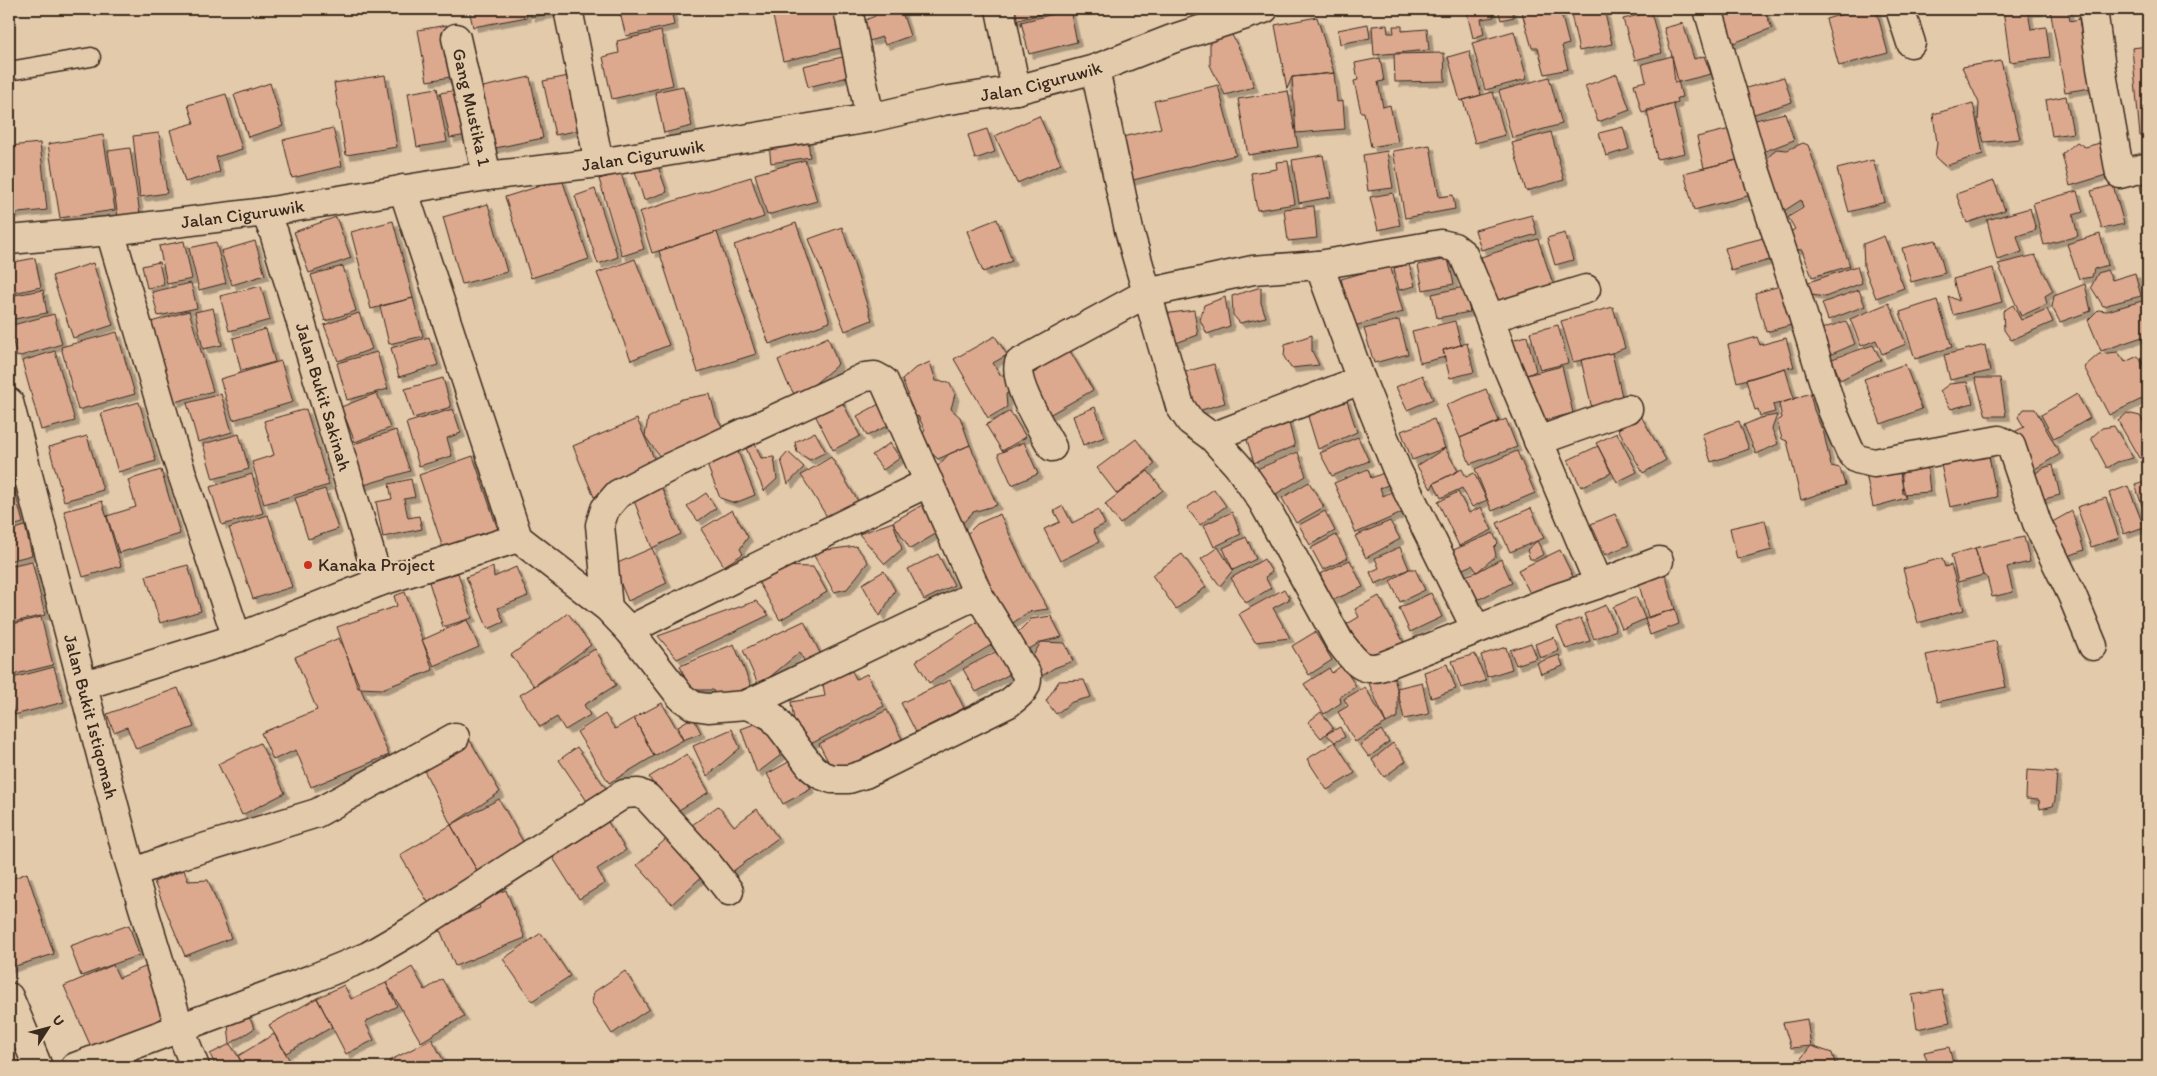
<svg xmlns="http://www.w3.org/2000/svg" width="2157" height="1076" font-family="Itim,sans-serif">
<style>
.building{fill:#dca98f;stroke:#3b2a1e;filter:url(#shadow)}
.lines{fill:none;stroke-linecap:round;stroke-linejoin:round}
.lane-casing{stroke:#3b2a1e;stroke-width:21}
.street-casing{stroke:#3b2a1e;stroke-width:31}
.lane{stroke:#e3caab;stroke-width:18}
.street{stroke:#e3caab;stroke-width:28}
.poi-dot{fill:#c8321e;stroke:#e3caab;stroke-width:2}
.labels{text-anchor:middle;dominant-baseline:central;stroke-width:4.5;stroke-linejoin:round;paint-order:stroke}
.street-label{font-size:18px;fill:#3b2a1e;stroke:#e3caab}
.poi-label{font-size:18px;fill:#3b2a1e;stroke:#e3caab;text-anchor:start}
</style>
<defs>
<filter id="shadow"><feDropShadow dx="4.5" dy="4.5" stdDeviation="0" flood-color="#0004"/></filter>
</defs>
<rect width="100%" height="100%" fill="#e3caab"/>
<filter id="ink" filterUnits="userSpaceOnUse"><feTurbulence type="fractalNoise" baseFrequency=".02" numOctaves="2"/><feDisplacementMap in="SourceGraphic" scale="10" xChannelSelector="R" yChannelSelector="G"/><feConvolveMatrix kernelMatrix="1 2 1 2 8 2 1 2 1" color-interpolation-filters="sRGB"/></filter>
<g filter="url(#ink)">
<path class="building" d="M469,9H525L527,17L473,27Z
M529,9H563L564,11L531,17Z
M619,9H671L674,25L626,36Z
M787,9H841L850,46L783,61L772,12Z
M872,9H901L910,36L885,45L882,37L869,41L863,21L875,16Z
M1011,9H1062L1014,21Z
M1466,9H1492L1494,17L1481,19L1484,34L1473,38Z
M1498,9H1511L1514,17L1501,20Z
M1521,9H1560L1569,44L1562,46L1568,69L1545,74L1538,48H1532Z
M1570,9H1604L1612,44L1579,51Z
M1717,9H1764L1772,28L1731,44Z
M1842,9H1857L1858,12L1876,9L1888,53L1839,66L1826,19L1843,14Z
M2003,9H2038L2039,11L2028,12L2031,29L2046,27L2050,57L2010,62Z
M2050,9H2068L2070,21L2079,19L2091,88L2065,92Z
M1070,10L1077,42L1029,54L1021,22Z
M1651,12L1662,53L1635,60L1623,19Z
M1317,17L1334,73L1292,77L1287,89L1275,25Z
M1683,23L1694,59L1704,56L1711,74L1675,83L1672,56L1664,28Z
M1368,24L1370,38L1340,44L1338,30Z
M447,25L456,76L427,81L418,30Z
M1387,25L1388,33H1394L1393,26H1402V31L1427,29L1429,50L1374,55L1372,26Z
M661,31L673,85L612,99L603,57L619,53L617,41Z
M1514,31L1527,79L1485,90L1472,43Z
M1232,35L1245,60L1254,87L1225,95L1210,65V40Z
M2148,46V135L2140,136L2132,48Z
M1469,51L1481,95L1460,101L1448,57Z
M1444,53L1445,81L1395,82L1394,54Z
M851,55L856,75L808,87L803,66Z
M1672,56L1682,97L1677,98L1678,103L1642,113L1634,84L1646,81L1642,64Z
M1380,58L1384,81L1378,82L1383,107L1390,105L1398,142L1371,147L1364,112H1361L1354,81L1358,80L1355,63Z
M2001,61L2020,139L1984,142L1978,122L1979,103L1962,67Z
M1334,73L1337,102L1343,101L1345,129L1296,133L1292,77Z
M1617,74L1630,110L1598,122L1585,86Z
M385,75L397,147L346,155L334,83Z
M574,75L585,129L555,135L543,81Z
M530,77L543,138L491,149L478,88Z
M1549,77L1562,124L1512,138L1499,91Z
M1784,77L1792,102L1751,115L1743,89Z
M270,83L283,126L248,137L234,95Z
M1218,85L1236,155L1129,181L1118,138L1161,128L1154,101Z
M683,86L692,126L664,133L655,92Z
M437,88L447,142L417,147L408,93Z
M463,89L472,134L450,138L440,93Z
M1288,91L1298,147L1248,155L1238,99Z
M1493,92L1505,135L1475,143L1463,100Z
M226,94L242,149L216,157L220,172L185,182L170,130L194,123L188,105Z
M2066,96L2073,133L2052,136L2046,100Z
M1673,103L1685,153L1657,159L1647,110Z
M1973,103L1983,154L1945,166L1935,157L1937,143L1933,114Z
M1785,113L1794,140L1760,153L1751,121Z
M1039,116L1061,164L1017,183L995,136Z
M1623,127L1629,149L1606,156L1599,133Z
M1739,127L1741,159L1704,168L1697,137Z
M333,128L342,166L292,178L283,140Z
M987,129L995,152L975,159L968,135Z
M1551,132L1564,180L1526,191L1512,143Z
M159,133L167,193L140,197L133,136Z
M103,135L115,210L60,218L48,144Z
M808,139L810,157L771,163L769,145Z
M2077,142L2085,147L2100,143L2106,175L2070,186L2062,154Z
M40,143L47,210L9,214V146Z
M1803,143L1808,145L1850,266L1812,277L1802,250L1793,249L1785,235L1795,229L1788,217L1803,208L1801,200L1776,216L1763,178L1773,177L1766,160L1776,149L1787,150Z
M1430,145L1439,197L1453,195L1455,209L1405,218L1393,151Z
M130,148L140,214L118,217L108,151Z
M1387,151L1393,188L1368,191L1363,155Z
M1323,155L1331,197L1299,203L1292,160Z
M655,158L667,192L644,200L633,165Z
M1741,159L1751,195L1694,210L1684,173Z
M805,160L817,201L767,215L755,174Z
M1873,160L1885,202L1849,212L1837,169Z
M1288,161L1295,204L1257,210L1251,173L1277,169L1276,162Z
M621,173L644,249L622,256L599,179Z
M751,177L764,217L652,253L639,212Z
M2148,178V209H2145L2139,180Z
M562,179L589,259L531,278L505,197Z
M1994,181L2005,210L1967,223L1956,194Z
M2113,185L2124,224L2102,229L2091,191Z
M595,189L618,257L598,264L575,196Z
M2077,191L2083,212L2073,215L2078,236L2044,245L2033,203Z
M1393,193L1400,225L1378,230L1370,197Z
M488,204L507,272L462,284L443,217Z
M1314,206L1317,238L1288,241L1284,209Z
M2030,208L2036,230L2017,236L2022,252L1997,260L1987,220Z
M2143,214H2148V236Z
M1532,215L1537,234L1481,250L1475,230Z
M336,217L351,258L309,273L294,232Z
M997,219L1012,261L983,272L967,231Z
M393,221L413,298L371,309L351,232Z
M796,223L830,322L769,344L734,245Z
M842,227L872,320L845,331L809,239Z
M717,232L756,354L698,372L659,251Z
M1565,233L1573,260L1555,265L1547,238Z
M2100,234L2108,265L2094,269L2092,277L2079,279L2067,244Z
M1884,236L1904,288L1876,298L1864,267L1863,244Z
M1767,237L1773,259L1731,271L1725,248Z
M1538,239L1554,287L1496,304L1481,257Z
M1936,240L1945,273L1911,282L1902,248Z
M184,241L192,279L167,284L159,246Z
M255,241L265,275L232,285L221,251Z
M216,242L226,283L199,290L189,248Z
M2035,255L2053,291L2045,296L2047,304L2021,316L1998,264Z
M35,258L41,287L9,294V263Z
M635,259L669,345L631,360L597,273Z
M1448,259L1454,284L1423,290L1418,265Z
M159,262L164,285L147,288L142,266Z
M93,263L113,325L73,338L52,276Z
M1409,264L1415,286L1399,290L1394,268Z
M1390,265L1403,312L1354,326L1341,279Z
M343,266L356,311L325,321L311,275Z
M1857,266L1862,283L1825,297L1812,295L1803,284Z
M1993,268L2002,302L1953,315L1948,296L1959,301L1953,279Z
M2107,270L2112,280L2135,273L2141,296L2103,306L2091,287L2098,273Z
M191,283L197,308L158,316L152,292Z
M2085,284L2091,311L2060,322L2052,307L2054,296Z
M1784,285L1802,322L1766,332L1755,293Z
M261,286L270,320L229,331L220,296Z
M1261,287V303L1266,317L1240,323L1233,315L1232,296Z
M1464,287L1470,312L1437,318L1432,294Z
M43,290L47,313L9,320V296Z
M1859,290L1865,306L1828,320L1822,303Z
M1225,297L1230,326L1207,334L1200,320L1204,305Z
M413,298L423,336L389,344L380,306Z
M1937,300L1952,347L1915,359L1900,312Z
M2142,301L2148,318V335L2101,351L2088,320L2098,310L2107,311Z
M1889,303L1906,344L1882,354L1876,340L1861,346L1850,319Z
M2013,305L2021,320L2047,309L2053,322L2011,340L2004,330L2003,311Z
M1613,307L1625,348L1612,353L1573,362L1561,321Z
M213,308L222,345L203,349L195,312Z
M1194,310L1198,335L1173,344L1163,314Z
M189,311L213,391L175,402L151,322Z
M359,313L372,349L338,361L324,325Z
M54,314L62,344L17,357L9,326Z
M1399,320L1408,354L1374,363L1364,329Z
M1455,321L1461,345L1443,350L1445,357L1420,363L1412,331Z
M1846,321L1855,344L1827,356L1818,330Z
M1558,325L1568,363L1540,370L1530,332Z
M266,329L275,362L241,371L233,338Z
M117,332L135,394L78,410L61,347Z
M1312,335V351L1319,365L1291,368L1284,357L1285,344Z
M995,336L1007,355L993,363L1001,376L1011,370L1020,387L1006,394L1007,407L988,418L954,359Z
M1527,336L1536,371L1527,375L1517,376L1507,341Z
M429,337L438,365L399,377L391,348Z
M828,337L838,364L797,399L787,382L778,360Z
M1757,337L1760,345L1786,338L1794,367L1785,368L1737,382L1728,345Z
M1467,343L1474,372L1450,378L1443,350Z
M1873,345L1881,360L1840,380L1832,359Z
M1985,345L1990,371L1950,380L1944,355Z
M1067,346L1093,390L1049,415L1027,377L1042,368L1040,362Z
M55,351L75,421L41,430L22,361Z
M377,352L388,389L347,400L337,363Z
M2118,352L2125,362L2138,356L2148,372V396L2109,415L2084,367L2099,354Z
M1612,353L1623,401L1592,409L1581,360Z
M281,361L293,402L233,420L220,379Z
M930,362L936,381L949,382L955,394L951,409L960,417L970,445L938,459L928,450L921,437L925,430L918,416L910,419L900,402L908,394L902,380L914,369Z
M1214,364L1225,403L1194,412L1181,373Z
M1905,364L1922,409L1881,424L1864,379Z
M1562,366L1573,413L1539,422L1527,375Z
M1785,368L1794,399L1773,405L1775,412L1760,416L1758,409L1755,410L1746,380Z
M1422,375L1433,399L1407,410L1396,387Z
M443,378L451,407L413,418L405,389Z
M1975,378H2000L2006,416H1986Z
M1967,382L1973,403L1951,409L1940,391L1949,384Z
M1486,389L1499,421L1460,438L1446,405Z
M377,393L390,428L355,442L341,407Z
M1810,393L1814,410L1824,434L1831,466L1840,468L1845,485L1801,500L1787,441L1782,439L1777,421L1782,418L1779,404Z
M221,394L232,432L198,442L187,403Z
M710,394L716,417L725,431L662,460L645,436L648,418L682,399Z
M838,394L860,436L833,450L811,407Z
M2077,394L2090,418L2054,439L2041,415Z
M1346,398L1357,432L1318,449L1306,410Z
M139,402L156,461L118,472L101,413Z
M881,403L891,424L867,436L857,416Z
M1095,407L1105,437L1083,445L1073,416Z
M306,409L329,485L264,504L252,462L274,455L264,421Z
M453,409L461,433L447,438L452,456L419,466L406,423Z
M2024,409H2035L2060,454L2028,473L2012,433L2024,427L2018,417Z
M1010,411L1026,437L1002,451L986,425Z
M2127,413L2140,416L2148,431V454L2139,458L2118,421Z
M1777,415L1772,429L1778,444L1756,454L1744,425L1760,418Z
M1287,416L1295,446L1254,463L1244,430Z
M1641,416L1666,460L1643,473L1618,429Z
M637,419L659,470L594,497L573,446Z
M1434,419L1445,448L1412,460L1401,431Z
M1506,419L1517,447L1470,464L1460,438Z
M1739,421L1749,449L1711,462L1702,434Z
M2114,426L2133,458L2117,462L2107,468L2091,438L2102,428Z
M396,430L410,471L361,486L348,446Z
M815,432L826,452L810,460L797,452L795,442Z
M1617,433L1637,472L1617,482L1596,443Z
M239,434L249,469L213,479L203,444Z
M87,436L103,490L64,501L49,447Z
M1358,437L1369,461L1332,476L1320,453Z
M1136,439L1155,464L1117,494L1097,468Z
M1024,442L1038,474L1012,485L998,454Z
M890,443L900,458L883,470L872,455Z
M735,444L755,495L735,503L720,498L704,457Z
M755,444L761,458L774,457L777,479L764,491L746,448Z
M970,445L997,505L973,512L958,528L934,470L949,454Z
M1598,446L1611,473L1581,487L1568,460Z
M1445,448L1458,471L1434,483L1431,489L1417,466Z
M1517,451L1535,493L1492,511L1475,469Z
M1988,451L1997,497L1950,507L1940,460Z
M788,452L804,467L788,484L781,460Z
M1298,452L1306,476L1269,498L1252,471Z
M473,456L498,530L443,548L419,475Z
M831,457L858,501L829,520L801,475Z
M1927,464L1930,492L1903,494L1901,465Z
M2053,465L2060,495L2037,501L2030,477L2043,468Z
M1898,466L1906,498L1873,507L1866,474Z
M9,469L23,523L9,527Z
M1368,469L1371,478L1386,472L1391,484L1380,488L1383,496L1395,490L1404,512L1356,533L1334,483Z
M1462,469L1466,477L1474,473L1487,500L1472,507L1462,488L1441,498L1434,483Z
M161,470L180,534L119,553L107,516L136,507L128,480Z
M1148,471L1163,490L1120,524L1105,504Z
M252,474L263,513L222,525L210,487Z
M411,479L415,497L404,499L408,518L419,516L422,529L383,537L376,502L392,499L389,484Z
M658,479L681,534L652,548L630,490Z
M2148,480V525L2135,484Z
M1309,482L1324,507L1296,523L1282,498Z
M2128,486L2144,527L2124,534L2109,493Z
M325,489L338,529L308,539L295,498Z
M1214,489L1226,506L1200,525L1187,508Z
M1458,492L1469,513L1481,507L1492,530L1459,546L1438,502Z
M706,493L716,508L698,521L687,506Z
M2106,498L2119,538L2091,547L2077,507Z
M102,501L121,566L83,577L64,511Z
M922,505L939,532L910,549L893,522Z
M1063,506L1072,523L1098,510L1105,524L1093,530L1099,542L1060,561L1044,529L1060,522L1054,511Z
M1531,508L1544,538L1510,552L1497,523Z
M732,510L748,537L740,549L743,554L724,566L701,529Z
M1325,511L1335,531L1310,545L1299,525Z
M2072,511L2084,550L2061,559L2045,526Z
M1232,512L1241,534L1214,547L1204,525Z
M1000,514L1029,576L1048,609L1028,612L1013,623L995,598L965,536L977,524Z
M1615,514L1629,545L1605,555L1591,524Z
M268,515L292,587L253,599L229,528Z
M1765,520L1772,550L1737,559L1730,528Z
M1390,521L1400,539L1366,558L1355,536Z
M893,522L902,549L885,564L859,534Z
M25,526L32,555L9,561V531Z
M1493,533L1498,543L1494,547L1496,556L1477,572L1472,565L1460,570L1451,551Z
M1336,535L1348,558L1323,570L1311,548Z
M1246,537L1256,559L1233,570L1223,548Z
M2024,537L2030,562L2007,567L2013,592L1992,597L1987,577L1983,575L1975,548Z
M1537,541L1544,554L1535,559H1530L1527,550Z
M856,546L868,562L847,589L834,592L812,552Z
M1218,547L1233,570L1220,586L1201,559Z
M1400,547L1409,569L1375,584L1370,572L1379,568L1375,558Z
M652,548L667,583L628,601L613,565Z
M1975,548L1983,575L1958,582L1951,555Z
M1560,550L1575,581L1534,601L1518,570Z
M938,554L954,585L924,600L908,569Z
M1182,554L1206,587L1176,609L1152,575Z
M1942,558L1945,567L1951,565L1964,610L1918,623L1903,569Z
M1264,559L1272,572L1265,577L1271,588L1246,603L1231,578Z
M1501,559L1512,583L1475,601L1464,576L1477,572Z
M1350,560L1363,587L1333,600L1320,574Z
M32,561L45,615L9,623V566Z
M188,565L201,611L160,623L146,576Z
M772,566L813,567L827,592L780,620L755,576Z
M493,567L494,577L516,567L528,596L498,608L504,622L488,629L466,577Z
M1409,569H1415L1425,590L1400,602L1390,581Z
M884,571L895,590L880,616L862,584Z
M458,573L472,618L443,627L429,582Z
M1665,573L1675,609L1648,617L1638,581Z
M1284,589L1290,599L1273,608L1290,638L1255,642L1239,614Z
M405,592L433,670L382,689L358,688L337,627L397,606L394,596Z
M1431,593L1442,617L1410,632L1399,608Z
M1379,596L1404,643L1368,662L1347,624L1359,617L1355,609Z
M1636,597L1645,619L1622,629L1613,607Z
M756,601L769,615L677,659L658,636Z
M1606,605L1616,630L1594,639L1584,614Z
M1675,609L1679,624L1650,635L1645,619Z
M568,613L591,645L534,686L511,655Z
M1051,616L1062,637L1041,642L1024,652L1016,634L1031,619Z
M41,617L53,665L12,675L9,663V625Z
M1581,618L1590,641L1566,649L1557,627Z
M982,619L996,642L929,683L916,661Z
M467,620L479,647L434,666L422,640Z
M804,621L823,659L807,667L800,652L759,686L743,650Z
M1315,632L1332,660L1309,675L1292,646Z
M1554,637L1559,651L1540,658L1535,644Z
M339,638L389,755L311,787L296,750L273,760L261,733L317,710L295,657Z
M1996,641L2006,687L1937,702L1926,655Z
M1041,642L1065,643L1073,661L1054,668L1042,676L1030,661Z
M1531,643L1537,658L1516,665L1510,650Z
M734,644L751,686L717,699L713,690H690L680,666Z
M1506,647L1512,669L1487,677L1481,655Z
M595,649L616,685L584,705L590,715L565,730L557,717L540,727L520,695Z
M997,651L1010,674L976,692L963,669Z
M1475,654L1486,681L1461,688L1452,661Z
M1559,655L1563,666L1541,674L1537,663Z
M1447,664L1456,689L1431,698L1424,672Z
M1342,665L1356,686L1340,697L1341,703L1324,714L1304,684L1329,668L1332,673Z
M54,667L64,702L14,715L9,694V679Z
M851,669L856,679L867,674L884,706L799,750L791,702L825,696L823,684Z
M1393,674L1398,693V717L1386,723L1368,681Z
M950,680L964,708L916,732L901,703Z
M1084,680L1091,697L1072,702L1056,714L1046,701L1059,681Z
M1422,682L1429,714L1404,719L1397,688Z
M1365,687L1386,723L1355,742L1338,712L1348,706L1344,699Z
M178,688L194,727L136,749L127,727L114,732L107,714Z
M662,703L683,740L654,756L634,718Z
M887,710L902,739L838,771L830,765L819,744Z
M1321,712L1333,728L1321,738L1308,722Z
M605,714L615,729L634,718L654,756L609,783L577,732Z
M693,717L701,733L683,740L678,726Z
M768,719L781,755L757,773L741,729Z
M1340,727L1345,737L1335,742L1326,734Z
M732,729L740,748L707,776L693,746Z
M1381,730L1389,742L1369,757L1360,745Z
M468,737L500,792L451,825L421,764Z
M1335,742L1355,773L1327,790L1307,759Z
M260,743L285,793L242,815L218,764Z
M1393,743L1406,761L1384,777L1372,760Z
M577,747L610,794L591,807L559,760Z
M687,754L709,792L672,814L649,777Z
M794,759L811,789L783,804L767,774Z
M2027,770L2057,772L2055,800L2053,806L2040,809L2039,800L2026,799Z
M499,799L526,847L479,874L451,825Z
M718,806L734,826L757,809L778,838L729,874L692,825Z
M604,816L626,850L597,869L605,883L579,899L548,850Z
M451,825L479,874L429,904L400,855Z
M675,831L710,869L672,904L637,865Z
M184,870L188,881L208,880L231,938L185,956L154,882Z
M27,873L54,954L9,968V880Z
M506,890L525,938L455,966L438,925L480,908L477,901Z
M129,925L139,955L81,976L70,946Z
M541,933L570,976L532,1001L503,959Z
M152,964L174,1013L92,1049L64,986L113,965L119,978Z
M412,967L425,990L442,979L464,1016L421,1042L386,983Z
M625,971L649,1009L612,1034L592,1003L594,992Z
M386,983L397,1006L365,1022L374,1040L346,1054L317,998L344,985L351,999Z
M1942,990L1950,1022L1917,1029L1912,995Z
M317,998L332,1027L286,1053L269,1025Z
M247,1014L255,1028L230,1044L228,1025Z
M1807,1019L1811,1046L1791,1048L1783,1023Z
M274,1034L293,1066L245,1067L238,1056Z
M432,1039L447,1067H392L389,1061Z
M230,1044L238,1056L243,1067H216L210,1054Z
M1811,1046L1832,1053L1836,1067H1800L1798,1062Z
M1949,1047L1954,1067H1929L1924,1052Z"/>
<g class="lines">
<defs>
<path id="lane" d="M9,71L91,57"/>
<g id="street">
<path d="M568,9L599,163"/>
<path d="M848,9L870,118"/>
<path d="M1000,9L1016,90"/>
<path d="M1708,9L1751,157L1793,283L1833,412L1850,451L1857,459L1874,463L1999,440L2011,446L2037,523L2072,595L2093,646"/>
<path d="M1900,9L1911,43"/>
<path d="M2093,9L2101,68L2120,174L2148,167"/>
<path id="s1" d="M456,38L487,176"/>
<path d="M403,189L518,538L608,608L629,630L681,697L694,706L708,708L746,705L760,710L773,717L812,768L821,775L832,779H849L865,774L1009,703C1020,694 1028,689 1027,675L978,594L884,381L875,376L865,377L668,468L618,494L605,509L600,525L608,608"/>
<path id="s2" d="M265,212L274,233L379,582"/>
<path d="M110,231L174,450L237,638"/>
<path id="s3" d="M9,240L110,231L265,212L487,176L599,163L870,118L943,101L1016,90L1095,69L1172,39L1264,9"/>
<path d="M1319,265L1361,380L1397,470L1476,629"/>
<path d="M1490,318L1586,289"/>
<path id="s4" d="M9,402L127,855L180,1029L195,1067"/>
<path d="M1212,437L1361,380"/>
<path d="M1538,441L1628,409"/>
<path d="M1052,447C1042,429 1013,383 1019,363L1147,293L1180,406L1190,421L1212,437L1238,466L1263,502L1339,641C1352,657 1360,674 1383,666L1557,598L1599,584L1504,359L1490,318L1463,254L1454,247L1441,244L1319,265L1253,270L1147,293L1129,230L1095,69"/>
<path d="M1599,584L1659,561"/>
<path d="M629,630L929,482"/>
<path d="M82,686L237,638L379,582L518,538"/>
<path d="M746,705L978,594"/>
<path d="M133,873L171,858L317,813L455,737"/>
<path d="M9,997L38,1067"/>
<path d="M75,1067L314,978L368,956L411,931L624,794L638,793L647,797L708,864L729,891"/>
</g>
</defs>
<use href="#lane" class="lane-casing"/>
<use href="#street" class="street-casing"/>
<use href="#lane" class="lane"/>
<use href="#street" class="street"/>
</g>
</g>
<circle class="poi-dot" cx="308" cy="565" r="5"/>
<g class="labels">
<g class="street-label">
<text stroke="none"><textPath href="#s3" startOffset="1045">Jalan Ciguruwik</textPath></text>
<text stroke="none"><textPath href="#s1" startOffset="71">Gang Mustika 1</textPath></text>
<text stroke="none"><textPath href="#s3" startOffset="640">Jalan Ciguruwik</textPath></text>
<text stroke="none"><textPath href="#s3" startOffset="235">Jalan Ciguruwik</textPath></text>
<text stroke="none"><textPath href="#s2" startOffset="194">Jalan Bukit Sakinah</textPath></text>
<text stroke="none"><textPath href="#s4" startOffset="325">Jalan Bukit Istiqomah</textPath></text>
</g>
<g class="poi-label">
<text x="318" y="565">Kanaka Project</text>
</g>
</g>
<rect width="2157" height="1076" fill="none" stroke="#e3caab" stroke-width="30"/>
<rect x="15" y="15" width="2127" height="1046" fill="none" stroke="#3b2a1e" stroke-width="2" filter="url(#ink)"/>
<g transform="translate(48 1028) rotate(54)" stroke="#e3caab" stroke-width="4" paint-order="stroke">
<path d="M0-4L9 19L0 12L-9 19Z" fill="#3b2a1e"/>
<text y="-8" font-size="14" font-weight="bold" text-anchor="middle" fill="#3b2a1e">U</text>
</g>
</svg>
